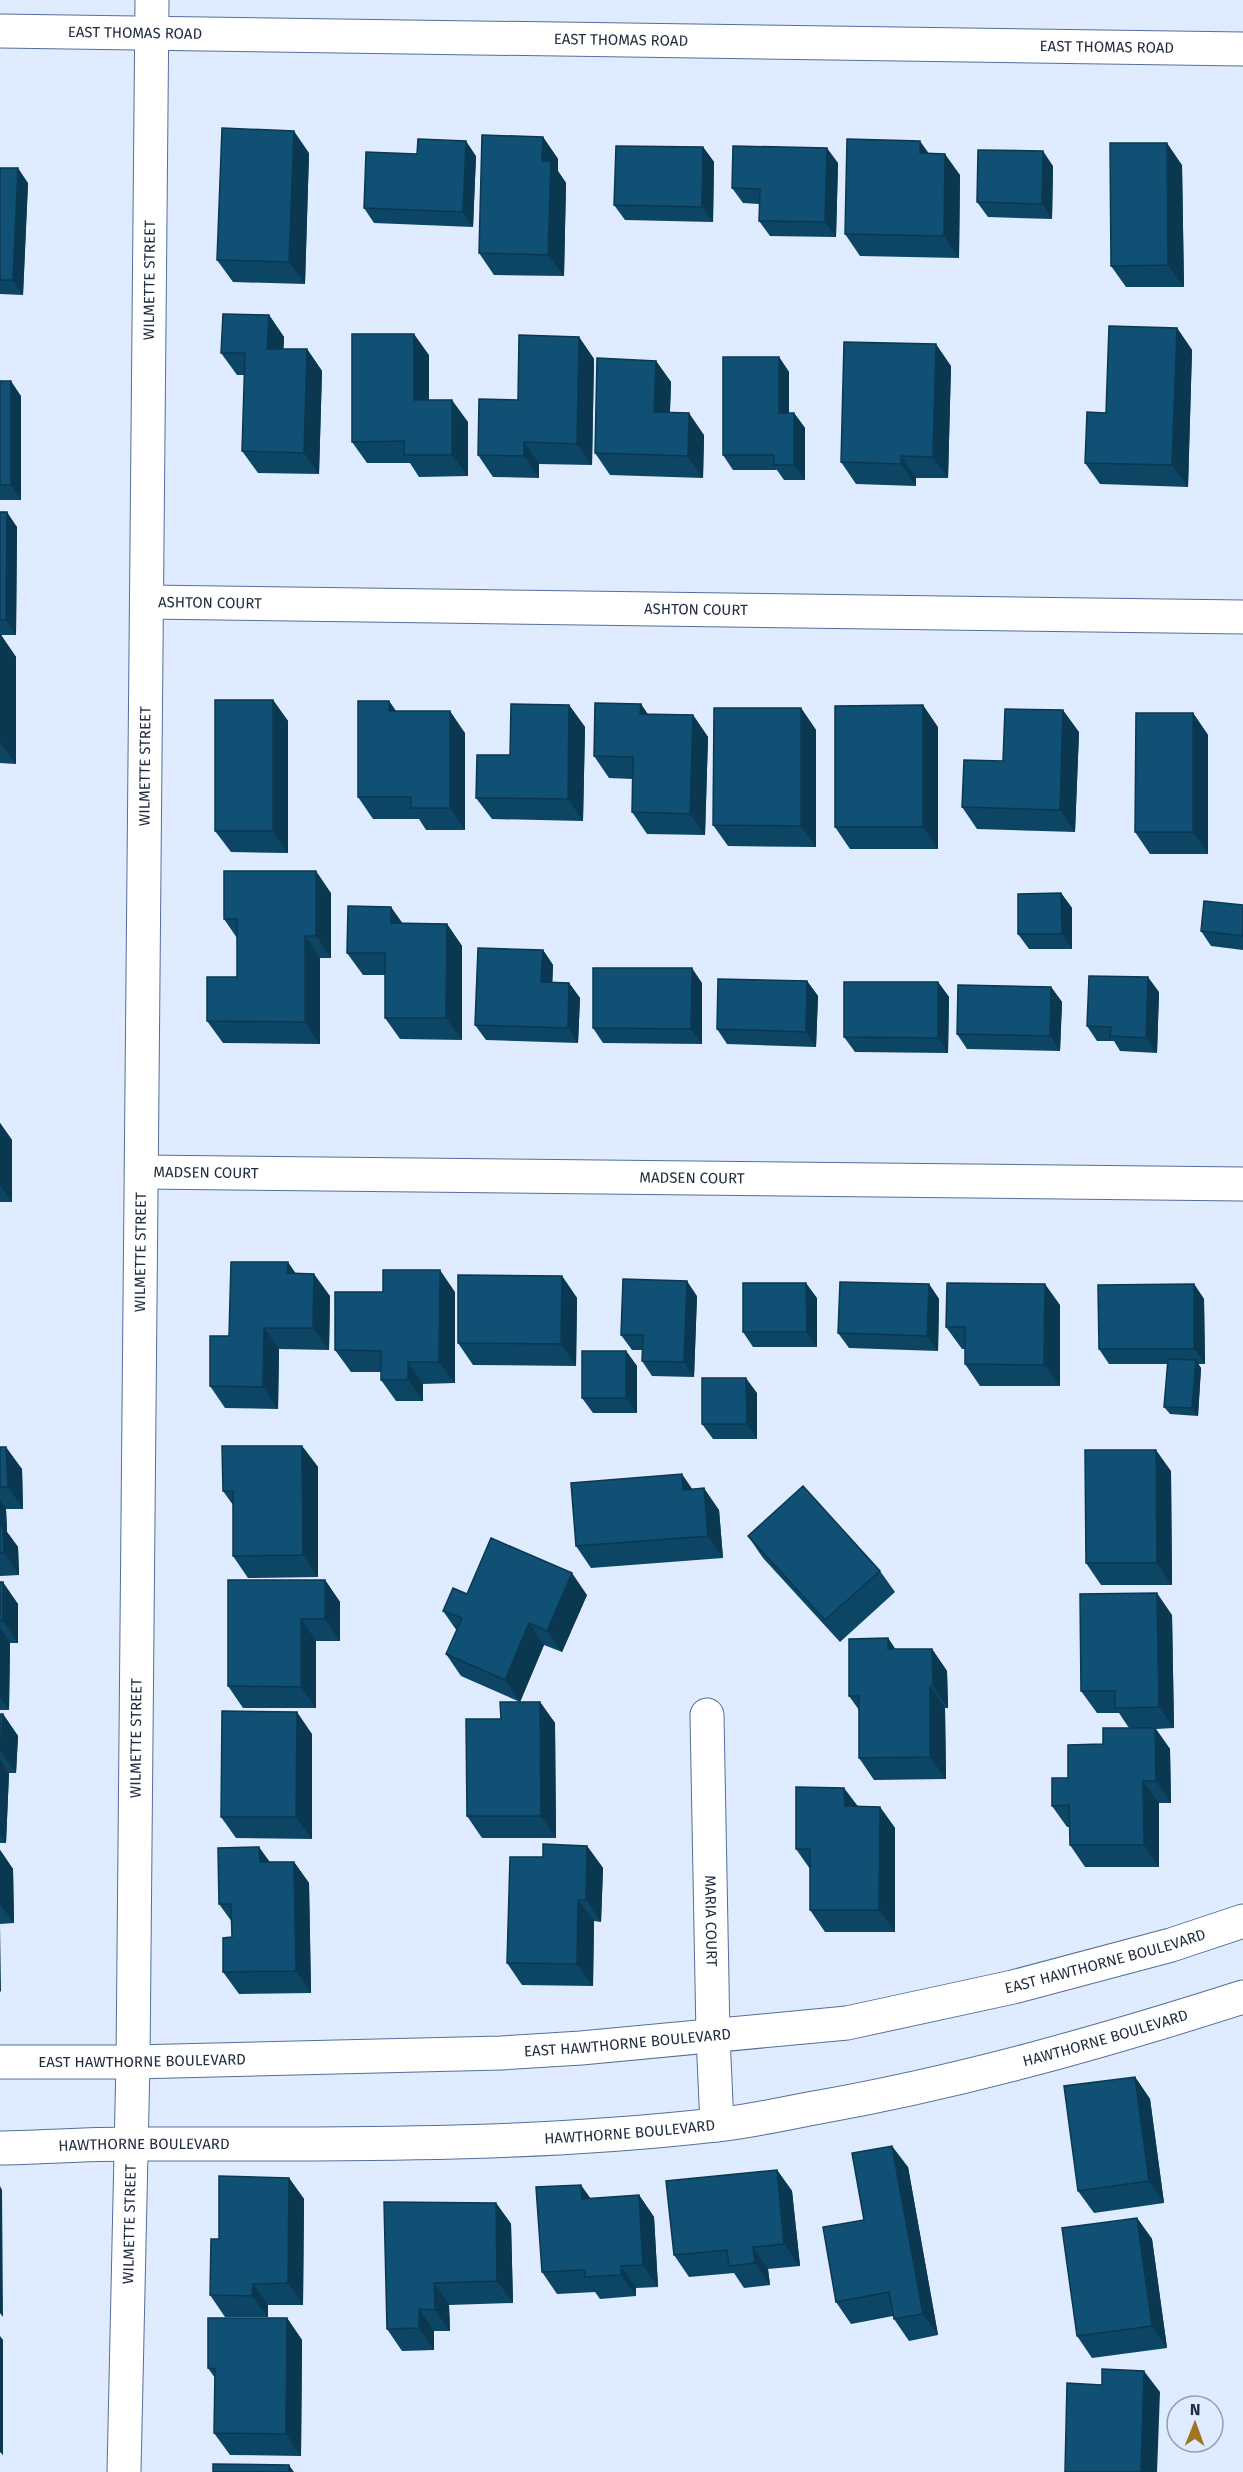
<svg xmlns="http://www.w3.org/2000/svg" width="1243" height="2472" font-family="'Fira Sans',sans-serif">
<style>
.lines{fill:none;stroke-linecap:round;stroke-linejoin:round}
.minor-casing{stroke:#556f9a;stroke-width:35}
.minor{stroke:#fff;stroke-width:33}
.wall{fill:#0d4564}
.shaded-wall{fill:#0a3851}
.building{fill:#0f5074;stroke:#0a3851;stroke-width:1.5}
.labels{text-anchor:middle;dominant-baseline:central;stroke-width:6;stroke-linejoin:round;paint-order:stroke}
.street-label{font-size:15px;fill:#222d40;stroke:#dfebfe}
</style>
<rect width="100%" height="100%" fill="#dfebfe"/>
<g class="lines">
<defs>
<g id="minor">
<path id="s1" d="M0,31L1243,49"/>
<path id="s2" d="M148,602L1243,617"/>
<path id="s3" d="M142,1172L1243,1184"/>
<path id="s4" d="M707,1715L713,2036L717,2125"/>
<path id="s5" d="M0,2062H133L501,2053L581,2048L847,2023L1013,1987L1171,1945L1243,1921"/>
<path id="s6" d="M0,2148C44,2147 89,2144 133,2144C327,2144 522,2147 715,2125C748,2122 781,2114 814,2108C961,2082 1102,2042 1243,1997"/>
<path id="s7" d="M124,2472L133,2062L152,0"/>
</g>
</defs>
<use href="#minor" class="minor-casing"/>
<use href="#minor" class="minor"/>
</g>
<path class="wall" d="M543,137L558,159V171L566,183L564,276L494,275L479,253Z
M703,147L714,162L713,222L625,220L614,205Z
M309,153L305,284L233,282L217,260Z
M929,153L960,175L959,258L860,256L845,234Z
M476,156L473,227L374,223L364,208Z
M838,163L836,237L770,236L759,221V204L743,203L732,188Z
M1182,165L1184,287H1126L1111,266Z
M1053,166L1052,219L988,217L977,202Z
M0,168L28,183L23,295L0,294Z
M269,315L284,337L283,349H307L322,371L319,474L258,473L242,451L245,375H237L221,353Z
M1177,328L1192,350L1188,487L1100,484L1085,463L1106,413Z
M579,337L594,359L592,465L539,464V478L493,477L478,455L518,400Z
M429,355V400L468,422V476L419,477L410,463H367L352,442Z
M779,357L789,372V413H794L805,428V480H784L777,470H733L723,455Z
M656,361L671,382L670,412L704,435L703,478L610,475L595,453Z
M951,366L948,478H916V486L856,484L841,462Z
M0,381L21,396V500H0Z
M0,512L17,527L16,635H1L16,657V764L0,763Z
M273,700L288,721V853L231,852L215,831Z
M389,701L396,711L465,733V830H426L419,819H373L358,797Z
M641,704L647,714L693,715L708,737L705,835L647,834L632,812L633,779L609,778L594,756Z
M569,705L585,727L583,821L492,819L476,798L510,755Z
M801,708L816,730V847L728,846L713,825Z
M1193,713L1208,735V854H1150L1135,832Z
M938,727V849H850L835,827Z
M1079,732L1075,832L977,829L962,807L1003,761Z
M331,893V958H320V1044L223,1043L207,1021L237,977V938L224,919Z
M1061,893L1072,908V949H1029L1018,934Z
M1243,905V950L1211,946L1201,931Z
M403,923L447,924L462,946V1040L400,1039L385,1018V975H363L347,953Z
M543,950L553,965L552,982L569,983L580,998L578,1043L486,1040L475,1025Z
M807,981L818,996L816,1047L727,1044L717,1029Z
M938,982L949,997L948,1053L855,1052L844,1037Z
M702,983V1044L603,1043L593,1028Z
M1051,987L1062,1002L1060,1051L967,1049L957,1034Z
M1159,992L1157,1053L1120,1051L1114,1041H1097L1087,1026Z
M0,1123L12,1140V1202H0Z
M296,1274L330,1296L329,1350L279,1349L278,1409L225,1408L210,1386L229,1336Z
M562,1276L577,1298L576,1366L473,1365L458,1343Z
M929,1284L939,1299L938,1351L849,1348L838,1333Z
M1194,1284L1204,1299L1205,1364H1198L1201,1368L1198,1416L1170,1414L1164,1407L1168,1364H1109L1099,1349Z
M455,1292V1383L423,1384V1401H396L381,1380V1372H351L335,1350Z
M697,1296L694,1377L652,1376L642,1361V1350H632L621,1335Z
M817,1298V1347H753L743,1332Z
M1060,1305V1386H980L965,1364V1349H962L946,1327Z
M626,1351L637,1366V1413H593L582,1398Z
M757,1393V1439H713L702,1424Z
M302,1446L318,1467V1577L248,1578L233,1556V1505L223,1491Z
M0,1447L22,1469L23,1509H6L7,1532L18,1547L19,1575L0,1576Z
M1171,1471L1172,1585H1101L1086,1563Z
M692,1489L719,1510L723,1558L591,1568L576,1546Z
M748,1536L880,1571L895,1592L840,1642L763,1558Z
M325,1580L340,1602V1641H316V1708H243L228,1686Z
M0,1582L18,1604V1643H10L9,1710H0Z
M467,1594L587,1595L562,1652L544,1645L520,1702L461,1676L446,1654L457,1631L443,1611Z
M1172,1615L1174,1728L1156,1729L1170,1749L1171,1803H1159V1867H1085L1070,1845V1827H1067L1052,1806L1068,1778L1103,1744L1129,1728L1119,1713H1097L1081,1691Z
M888,1638L895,1649H932L947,1671L948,1708H945L946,1779L874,1780L859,1758V1710L849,1696Z
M540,1702L555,1723L556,1838H482L467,1816L501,1719Z
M0,1714H3L18,1736L16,1773H9L6,1843H0Z
M312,1734V1839L236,1838L221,1817Z
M858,1806L880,1807L895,1828V1932H825L810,1910V1869L796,1849Z
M587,1846L603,1868L601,1922L594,1921L593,1986L522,1985L507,1963L543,1857Z
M0,1850L13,1869L14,1923L0,1924V1992Z
M270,1862H294L309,1883L311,1993L239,1994L223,1972L232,1937V1922L219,1904Z
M1135,2077L1150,2099L1164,2203L1094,2213L1078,2191Z
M908,2167L938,2335L909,2341L894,2319L893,2316L851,2324L836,2302L864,2220Z
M777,2170L792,2191L800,2266L768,2269L770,2285L744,2288L734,2273L689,2277L674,2255Z
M289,2178L304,2199L303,2305H268V2317H225L210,2295L219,2239Z
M639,2195L654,2217L658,2287L636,2288V2296L600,2299L595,2292L557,2294L542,2272L590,2199Z
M496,2203L511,2224L513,2303L449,2305L450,2331H434V2350L402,2351L387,2329Z
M1137,2218L1152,2239L1167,2348L1092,2358L1077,2336Z
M287,2318L302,2340L301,2456L230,2455L214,2433L215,2378L208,2368Z"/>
<path class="shaded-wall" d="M294,131L309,153L305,284L289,262Z
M543,137L558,159V171L566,183L564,276L548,255L542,161Z
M466,141L476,156L473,227L463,212Z
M920,141L935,162L920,153Z
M1167,143L1182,165L1184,287L1168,265Z
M703,147L714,162L713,222L702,207Z
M827,148L838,163L836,237L825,222Z
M1043,151L1053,166L1052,219L1042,204Z
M945,154L960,175L959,258L944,236Z
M18,168L28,183L23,295L13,280Z
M269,315L284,337L283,370L267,349Z
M1177,328L1192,350L1188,487L1172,465Z
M414,334L429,355V422L414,400Z
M579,337L594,359L592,465L577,444Z
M936,344L951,366L948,478L933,457Z
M307,349L322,371L319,474L304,453Z
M779,357L789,372V428L779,413Z
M656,361L671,382L669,434L654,412Z
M11,381L21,396V500L11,485Z
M452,400L468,422V476L452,455Z
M689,413L704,435L703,478L688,456Z
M794,413L805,428V480L794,465Z
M524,442L539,464V478L524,456Z
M901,456L916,478V486L901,464Z
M7,512L17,527L16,635L6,620Z
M1,635L16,657V764L0,742Z
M273,700L288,721V853L273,831Z
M389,701L404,723L389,711Z
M641,704L656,726L640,714Z
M569,705L585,727L583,821L568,799Z
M923,705L938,727V849L923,827Z
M801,708L816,730V847L801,826Z
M1063,710L1079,732L1075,832L1060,810Z
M450,711L465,733V830L450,808Z
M1193,713L1208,735V854L1193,832Z
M693,715L708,737L705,835L690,814Z
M316,871L331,893V958L316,936Z
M1061,893L1072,908V949L1062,934Z
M391,907L406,928L391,923Z
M447,924L462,946V1040L446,1018Z
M305,936L320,958V1044L305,1022Z
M543,950L553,965L552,997L541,982Z
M692,968L702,983V1044L691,1029Z
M1148,977L1159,992L1157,1053L1146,1038Z
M807,981L818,996L816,1047L806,1032Z
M938,982L949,997L948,1053L938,1038Z
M569,983L580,998L578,1043L568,1028Z
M1051,987L1062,1002L1060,1051L1050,1036Z
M0,1123L12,1140V1202L0,1185Z
M288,1262L303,1284L287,1273Z
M440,1270L455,1292V1383L439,1362Z
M314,1274L330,1296L329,1350L313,1328Z
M562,1276L577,1298L576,1366L561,1344Z
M687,1281L697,1296L694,1377L684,1362Z
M806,1283L817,1298V1347L807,1332Z
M929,1284L939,1299L938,1351L927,1336Z
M1045,1284L1060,1305V1386L1044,1365Z
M1194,1284L1204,1299L1205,1364L1194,1349Z
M264,1328L279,1349L278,1409L263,1387Z
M626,1351L637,1366V1413L626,1398Z
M1196,1360L1201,1368L1198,1416L1192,1408Z
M408,1362L423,1384V1401L408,1380Z
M746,1378L757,1393V1439L747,1424Z
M302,1446L318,1467V1577L303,1555Z
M6,1447L22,1469L23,1509L8,1487Z
M1156,1450L1171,1471L1172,1585L1157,1563Z
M682,1474L697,1496L683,1490Z
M704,1488L719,1510L723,1558L708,1536Z
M0,1500L6,1509L7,1532L18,1547L19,1575L4,1553L0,1537Z
M572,1573L587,1595L562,1652L547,1631Z
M325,1580L340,1602V1641L325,1619Z
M3,1582L18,1604V1643L3,1621Z
M1157,1593L1172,1615L1174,1728L1159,1707Z
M301,1619L316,1641V1708L301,1687Z
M529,1623L544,1645L520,1702L505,1680Z
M0,1628L10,1643L9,1710L0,1697Z
M888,1638L903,1660L888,1649Z
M932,1649L947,1671L948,1708L933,1686Z
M930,1686L945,1708L946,1779L930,1757Z
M540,1702L555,1723L556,1838L541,1816Z
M297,1712L312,1734V1839L296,1817Z
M3,1714L18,1736L16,1773L1,1751Z
M1155,1728L1170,1749L1171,1803L1156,1781Z
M0,1760L9,1773L6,1843L0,1835Z
M1143,1781L1159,1803V1867L1144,1845Z
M844,1788L860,1809L845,1806Z
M880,1807L895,1828V1932L879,1910Z
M587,1846L603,1868L601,1922L586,1900Z
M259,1847L275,1869L260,1862Z
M0,1850L13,1869L14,1923L0,1904Z
M294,1862L309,1883L311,1993L296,1971Z
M578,1900L594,1921L593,1986L577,1964Z
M0,1924L1,1992L0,1991Z
M1135,2077L1150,2099L1164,2203L1149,2181Z
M892,2146L908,2167L938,2335L923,2314Z
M777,2170L792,2191L800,2266L784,2244Z
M289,2178L304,2199L303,2305L288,2283Z
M581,2185L596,2206L582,2199Z
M0,2186L2,2190L3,2317L0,2313Z
M639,2195L654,2217L658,2287L643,2265Z
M496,2203L511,2224L513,2303L497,2281Z
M1137,2218L1152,2239L1167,2348L1152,2326Z
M753,2247L768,2269L770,2285L755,2263Z
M621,2266L636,2288V2296L621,2275Z
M434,2283L449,2305L450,2331L435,2310Z
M253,2284L268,2305V2317L252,2296Z
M419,2309L434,2331V2350L419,2328Z
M287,2318L302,2340L301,2456L286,2434Z
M0,2336L3,2340V2455L0,2452Z
M1144,2371L1160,2392L1157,2472H1141Z
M289,2465L294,2472H289Z"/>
<path class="building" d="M222,128L294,131L289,262L217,260Z
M482,135L543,137L542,161H551L548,255L479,253Z
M418,139L466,141L463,212L364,208L366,152L417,154Z
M847,139L920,141V153L945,154L944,236L845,234Z
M1110,143H1167L1168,265L1111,266Z
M616,146L703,147L702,207L614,205Z
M733,146L827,148L825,222L759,221L760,189L732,188Z
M978,150L1043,151L1042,204L977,202Z
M0,168H18L13,280H0Z
M223,314L269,315L267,349H307L304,453L242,451L245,353H221Z
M1109,326L1177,328L1172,465L1085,463L1087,412L1106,413Z
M352,334H414V400H452V455H404V441L352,442Z
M519,335L579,337L577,444L524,442V456L478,455L479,399L518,400Z
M844,342L936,344L933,457L901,456V464L841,462Z
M723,357H779V413H794V465H774V455H723Z
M597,358L656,361L654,412L689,413L688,456L595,453Z
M0,381H11V485H0Z
M0,512H7L6,620H0Z
M0,635H1L0,742Z
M215,700H273V831H215Z
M358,701H389V711H450V808H411V797H358Z
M595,703L641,704L640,714L693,715L690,814L632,812L633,757L594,756Z
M511,704L569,705L568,799L476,798L477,755H510Z
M923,705V827H835V706Z
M714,708H801V826L713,825Z
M1005,709L1063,710L1060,810L962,807L964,760L1003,761Z
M1136,713H1193V832H1135Z
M224,871H316V936H305V1022L207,1021V977H237V919H224Z
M1061,893L1062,934H1018V894Z
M1204,901L1243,905V936L1201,931Z
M348,906L391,907V923L447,924L446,1018H385V953H347Z
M478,948L543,950L541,982L569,983L568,1028L475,1025Z
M593,968H692L691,1029L593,1028Z
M1089,976L1148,977L1146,1038L1110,1036L1111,1027L1087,1026Z
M718,979L807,981L806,1032L717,1029Z
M844,982H938V1038L844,1037Z
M958,985L1051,987L1050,1036L957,1034Z
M231,1262H288L287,1273L314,1274L313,1328H264L263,1387L210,1386V1336H229Z
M383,1270H440L439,1362H408V1380H381V1351L335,1350V1292H383Z
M458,1275L562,1276L561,1344L458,1343Z
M623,1279L687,1281L684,1362L642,1361L643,1335H621Z
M840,1282L929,1284L927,1336L838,1333Z
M743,1283H806L807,1332H743Z
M947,1283L1045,1284L1044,1365L965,1364V1327H946Z
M1194,1284V1349H1099L1098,1285Z
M582,1351H626V1398H582Z
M1168,1359L1196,1360L1192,1408L1164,1407Z
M702,1378H746L747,1424H702Z
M222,1446H302L303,1555L233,1556V1491H223Z
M0,1447H6L8,1487H0Z
M1085,1450H1156L1157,1563H1086Z
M682,1474L683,1490L704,1488L708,1536L576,1546L571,1483Z
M803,1486L880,1571L825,1620L748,1536Z
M3,1525L4,1553H0V1526Z
M491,1538L572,1573L547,1631L529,1623L505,1680L446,1654L462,1618L443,1611L453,1588L467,1594Z
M228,1580H325V1619H301V1687L228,1686Z
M0,1582H3V1621H0Z
M1157,1593L1159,1707L1115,1708V1691H1081L1080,1594Z
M888,1638V1649H932L933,1686H930V1757L859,1758V1696H849V1639Z
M500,1702H540L541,1816H467L466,1719H501Z
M222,1711L297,1712L296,1817H221Z
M0,1714H3L1,1751H0Z
M1103,1728H1155L1156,1781H1143L1144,1845H1070L1069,1805L1052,1806V1778H1068V1745L1103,1744Z
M796,1787L844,1788L845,1806L880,1807L879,1910H810V1849H796Z
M543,1844L587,1846L586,1900H578L577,1964L507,1963L510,1857H543Z
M259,1847L260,1862H294L296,1971L223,1972V1938L232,1937L231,1904H219L218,1848Z
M1135,2077L1149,2181L1078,2191L1064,2086Z
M892,2146L923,2314L894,2319L889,2292L836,2302L823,2227L864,2220L852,2153Z
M777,2170L784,2244L753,2247L755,2263L729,2266L727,2250L674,2255L666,2181Z
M219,2176L289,2178L288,2283L253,2284L252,2296L210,2295L211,2239H219Z
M581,2185L582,2199L639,2195L643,2265L621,2266V2275L585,2277V2270L542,2272L536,2187Z
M384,2202L496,2203L497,2281L434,2283L435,2310L419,2309V2328L387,2329Z
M1137,2218L1152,2326L1077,2336L1062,2228Z
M208,2318H287L286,2434L214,2433L215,2369L208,2368Z
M1102,2369L1144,2371L1141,2472H1065L1067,2383L1102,2385Z
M213,2464L289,2465V2472H213Z"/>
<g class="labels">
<g class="street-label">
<text stroke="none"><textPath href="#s1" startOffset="135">EAST THOMAS ROAD</textPath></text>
<text stroke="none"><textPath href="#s1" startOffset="621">EAST THOMAS ROAD</textPath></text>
<text stroke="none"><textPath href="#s1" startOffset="1107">EAST THOMAS ROAD</textPath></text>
<text stroke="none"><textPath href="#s7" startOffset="2192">WILMETTE STREET</textPath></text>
<text stroke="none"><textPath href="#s2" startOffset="62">ASHTON COURT</textPath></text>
<text stroke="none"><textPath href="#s2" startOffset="548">ASHTON COURT</textPath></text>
<text stroke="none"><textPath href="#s7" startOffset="1706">WILMETTE STREET</textPath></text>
<text stroke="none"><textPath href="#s3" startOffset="64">MADSEN COURT</textPath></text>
<text stroke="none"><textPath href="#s3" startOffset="550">MADSEN COURT</textPath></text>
<text stroke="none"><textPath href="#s7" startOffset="1220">WILMETTE STREET</textPath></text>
<text stroke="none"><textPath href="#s7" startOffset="734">WILMETTE STREET</textPath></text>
<text stroke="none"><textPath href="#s4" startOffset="206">MARIA COURT</textPath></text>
<text stroke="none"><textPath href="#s5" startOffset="1114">EAST HAWTHORNE BOULEVARD</textPath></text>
<text stroke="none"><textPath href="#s6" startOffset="1116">HAWTHORNE BOULEVARD</textPath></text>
<text stroke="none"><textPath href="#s5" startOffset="628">EAST HAWTHORNE BOULEVARD</textPath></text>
<text stroke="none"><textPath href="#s5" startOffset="142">EAST HAWTHORNE BOULEVARD</textPath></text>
<text stroke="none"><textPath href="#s6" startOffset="630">HAWTHORNE BOULEVARD</textPath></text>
<text stroke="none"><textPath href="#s6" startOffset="144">HAWTHORNE BOULEVARD</textPath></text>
<text stroke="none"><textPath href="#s7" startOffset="248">WILMETTE STREET</textPath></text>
</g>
</g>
<g transform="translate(1195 2424) rotate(1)"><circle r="28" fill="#dfebfe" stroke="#939fb2" stroke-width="1.5"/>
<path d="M0-4.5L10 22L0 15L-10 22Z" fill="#9f7524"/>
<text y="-9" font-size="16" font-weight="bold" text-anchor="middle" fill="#222d40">N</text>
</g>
</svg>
